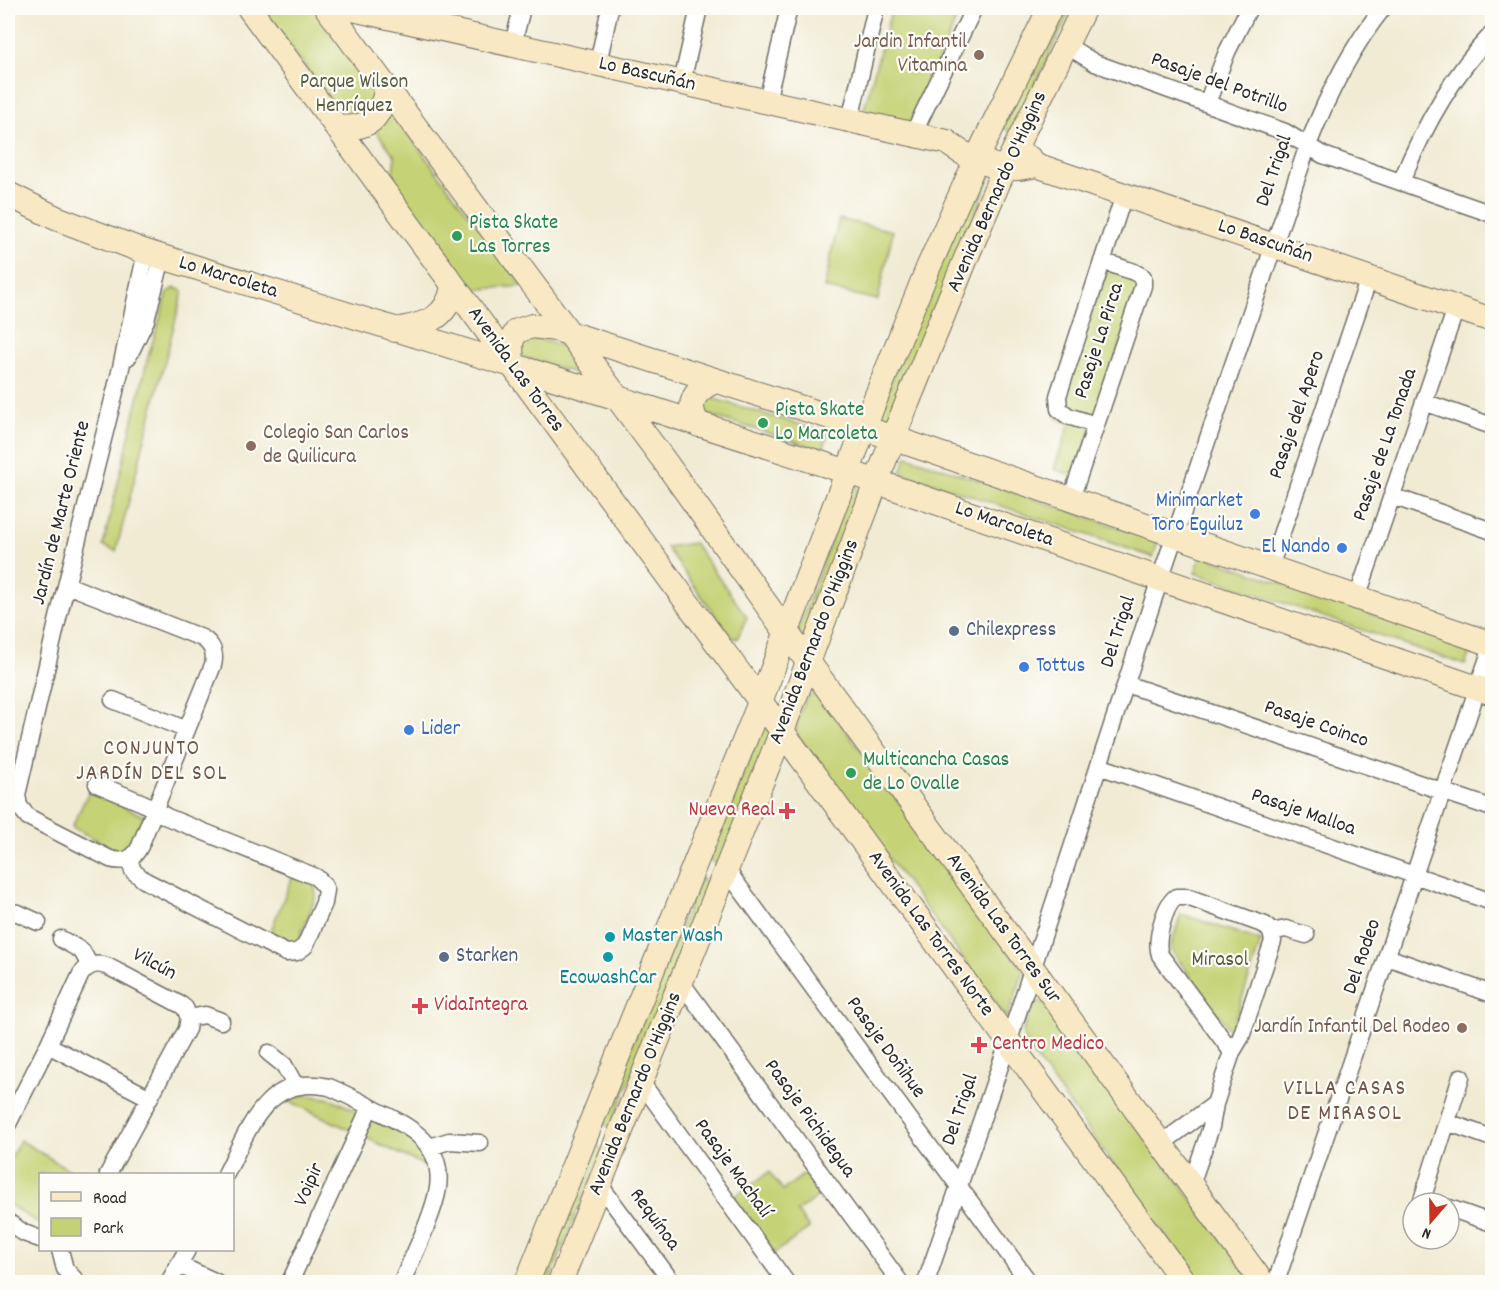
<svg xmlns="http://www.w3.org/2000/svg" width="1500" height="1290" font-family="Dekko,sans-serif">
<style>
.green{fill:#c5d274;stroke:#787e50;stroke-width:1.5}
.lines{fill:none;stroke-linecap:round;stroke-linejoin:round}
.street-casing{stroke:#706e66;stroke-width:19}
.secondary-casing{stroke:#706e66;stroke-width:26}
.street{stroke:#fff;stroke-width:16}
.secondary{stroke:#f8e8c3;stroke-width:24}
.education-dot{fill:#8d6e63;stroke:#fdfcf7;stroke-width:2}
.leisure-dot{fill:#2e9e5b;stroke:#fdfcf7;stroke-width:2}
.shop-dot{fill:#3f7fe0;stroke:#fdfcf7;stroke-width:2}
.service-dot{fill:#5c6f8a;stroke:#fdfcf7;stroke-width:2}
.health-dot{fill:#e0444e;stroke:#fdfcf7;stroke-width:2}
.culture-dot{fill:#0f9aa8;stroke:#fdfcf7;stroke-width:2}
.labels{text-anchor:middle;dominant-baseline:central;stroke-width:4.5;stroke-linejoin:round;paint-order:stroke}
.education-label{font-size:21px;fill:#785e54;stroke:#fdfcf7;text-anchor:end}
.street-label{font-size:21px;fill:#2b2b2b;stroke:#fdfcf7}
.park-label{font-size:21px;fill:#595d41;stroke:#fdfcf7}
.leisure-label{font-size:21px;fill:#27864d;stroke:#fdfcf7;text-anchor:start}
.shop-label{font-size:21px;fill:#366cbe;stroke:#fdfcf7;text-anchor:end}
.service-label{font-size:21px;fill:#4e5e75;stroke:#fdfcf7;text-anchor:start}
.health-label{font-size:21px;fill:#be3a42;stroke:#fdfcf7;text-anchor:start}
.culture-label{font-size:21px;fill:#0d838f;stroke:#fdfcf7;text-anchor:start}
.neighbourhood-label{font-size:22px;letter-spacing:1.5px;fill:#705548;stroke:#fdfcf7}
</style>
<rect width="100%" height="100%" fill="#fdfcf7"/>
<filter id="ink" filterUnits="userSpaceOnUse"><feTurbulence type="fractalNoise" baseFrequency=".0167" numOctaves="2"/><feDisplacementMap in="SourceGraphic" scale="12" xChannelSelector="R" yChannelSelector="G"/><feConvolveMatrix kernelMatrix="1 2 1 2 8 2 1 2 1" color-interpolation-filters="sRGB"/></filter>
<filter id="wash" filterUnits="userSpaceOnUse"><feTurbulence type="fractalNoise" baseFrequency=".008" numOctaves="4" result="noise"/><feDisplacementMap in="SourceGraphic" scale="24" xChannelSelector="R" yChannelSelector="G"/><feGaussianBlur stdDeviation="1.35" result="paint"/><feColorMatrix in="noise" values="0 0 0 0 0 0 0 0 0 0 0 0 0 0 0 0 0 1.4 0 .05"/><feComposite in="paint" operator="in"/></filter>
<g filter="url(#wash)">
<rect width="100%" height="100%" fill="#f1ebd4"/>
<path class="green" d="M262,8H319L382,93L381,101L347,124Z
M892,8H932L955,22L911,124L862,116Z
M1056,8H1072L1011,132L1000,126Z
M390,110L523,286L468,290L391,186L395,156L374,129Z
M979,167L994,168L892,419L877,416Z
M839,219L893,231L878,300L824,288Z
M1107,269L1142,280L1075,476L1054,469L1070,423L1056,418Z
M175,288L183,291L116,551L103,546L148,357L168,292Z
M533,337L574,350L591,378L520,356L515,342Z
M705,396L828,433L823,450L699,412Z
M907,456L1158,541L1153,557L901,472Z
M851,486L857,487L858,490L823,584L808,642L798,630Z
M694,543L747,617L737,639L731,637L666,547Z
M1201,555L1471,649L1465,665L1195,573Z
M818,693L1024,971L1007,1018L796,733C795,725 803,701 809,696C811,695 816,694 818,693Z
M764,722L773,735L722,868L709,860Z
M89,791L144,816L127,851L119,852L72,827Z
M293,876L314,883L316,896L297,944L287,946L269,935Z
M701,878L709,885L611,1126L604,1125L601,1120Z
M1181,914L1261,941L1231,1032L1170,948Z
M1040,1001L1047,1004L1253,1282H1199L1024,1042L1023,1031L1032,1005Z
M306,1095L332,1099L412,1138L422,1152L427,1167L285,1099Z
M20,1140L76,1174H40V1224L8,1204V1163Z
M593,1140L602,1150L549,1282H536Z
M811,1169L827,1189L797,1212L809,1228L775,1253L733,1198L769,1172L783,1190Z"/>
</g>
<g filter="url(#ink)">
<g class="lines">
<defs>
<path id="street" d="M513,44L522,8
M1066,45L1095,63L1285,132L1323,155L1492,214
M598,63L610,8
M682,82L699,8
M767,101L789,8
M1207,103L1227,52L1249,8
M850,120L876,8
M913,134L974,8
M1401,182C1423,128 1451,76 1492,34
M128,357L146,320L162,258
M1424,402L1492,426
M1096,425L1068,416L1059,409L1058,396L1124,195
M1392,496L1492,531
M1071,499L1143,286V277L1134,272L1102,261
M1270,567L1369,278
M67,585L202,638C212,644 216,653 213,665L140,846C134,859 124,863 110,859L28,817L19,806L17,795L58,618L120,372L146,252
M1357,598L1456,308
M1126,684L1492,808
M113,700L187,730
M1099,766L1492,902
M97,784L143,803L167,817L316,877L323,884L326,890L324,903L305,946L297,952L286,953L144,880L133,871L129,859
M726,869L1029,1282
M8,912L18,913L38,922
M1271,932L1286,929L1306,935
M61,939L82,951L90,966
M1387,957L1492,994
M681,982L900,1282
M189,1018L205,1015L221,1021
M48,1045L148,1097
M269,1053L284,1065L295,1085
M641,1082L786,1282
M1447,1122L1492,1138
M8,1124L48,1045L81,974C89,964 97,962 109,967L181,1005L185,1008L189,1018
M1161,1144L1215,1104
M430,1147L449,1141L480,1143
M108,1174L187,1029L189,1018
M226,1174C249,1129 266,1073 329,1087C344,1093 359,1101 374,1109C408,1126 444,1142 438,1188C434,1214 413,1256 402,1282
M599,1184L672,1282
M1191,1185L1211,1127L1215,1104L1232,1052L1241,1037L1273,941L1271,932L1265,925L1187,897H1176C1164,906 1155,941 1160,955L1232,1052
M1421,1203L1461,1077
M1449,1208L1492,1223
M8,1222L24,1233L40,1239
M60,1250L65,1269L77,1282
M179,1265L216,1282
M169,1282L187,1250
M290,1282L370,1107
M926,1282L1012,1031L1160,579L1308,145C1327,96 1350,49 1383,8
M1276,1282L1492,646"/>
<path id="secondary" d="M249,8L782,731L1184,1282
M327,8L663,459L776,618L1262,1282
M348,8L947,142C960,154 990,167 1008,168C1018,169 1027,167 1036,165
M336,127C369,130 379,120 387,89
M1023,156L1029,158L1036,165L1492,320
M8,194L56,218L146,252L618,398L848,472L1492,693
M395,330C424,325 448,320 453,286
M512,366L511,341L517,331L532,326L556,329L864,428L1492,644
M699,425C684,404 695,389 716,381
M527,1282L760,702L871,410L928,268L977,158L1050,8
M560,1282L782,731L893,438L969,251L999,181L1084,8"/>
</defs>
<use href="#street" class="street-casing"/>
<use href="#secondary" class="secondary-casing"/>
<use href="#street" class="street"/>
<use href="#secondary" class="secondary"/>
</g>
</g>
<g class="education-dot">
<circle cx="979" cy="55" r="6"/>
<circle cx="251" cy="446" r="6"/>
<circle cx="1462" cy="1028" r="6"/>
</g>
<g class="leisure-dot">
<circle cx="457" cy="236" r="6"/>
<circle cx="763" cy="423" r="6"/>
<circle cx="851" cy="773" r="6"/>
</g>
<g class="shop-dot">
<circle cx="1255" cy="514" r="6"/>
<circle cx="1342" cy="548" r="6"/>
<circle cx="1024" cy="667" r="6"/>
<circle cx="409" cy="730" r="6"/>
</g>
<g class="service-dot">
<circle cx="954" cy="631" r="6"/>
<circle cx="444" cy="957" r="6"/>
</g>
<g class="health-dot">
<path d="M784 802h6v6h6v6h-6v6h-6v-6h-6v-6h6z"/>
<path d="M417 997h6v6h6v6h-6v6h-6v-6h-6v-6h6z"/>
<path d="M976 1036h6v6h6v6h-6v6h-6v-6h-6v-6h6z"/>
</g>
<g class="culture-dot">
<circle cx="610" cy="937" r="6"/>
<circle cx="608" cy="957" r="6"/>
</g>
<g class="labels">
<g class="education-label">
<text x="967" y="43">Jardin Infantil<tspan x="967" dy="24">Vitamina</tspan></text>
<text x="263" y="434" text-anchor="start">Colegio San Carlos<tspan x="263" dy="24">de Quilicura</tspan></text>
<text x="1450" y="1028">Jardín Infantil Del Rodeo</text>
</g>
<g class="street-label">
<text transform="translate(647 75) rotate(13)">Lo Bascuñán</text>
<text transform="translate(1219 84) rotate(20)">Pasaje del Potrillo</text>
<text transform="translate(1275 171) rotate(-71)">Del Trigal</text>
<text transform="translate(998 192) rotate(-66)">Avenida Bernardo O'Higgins</text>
<text transform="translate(1265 242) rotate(19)">Lo Bascuñán</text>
<text transform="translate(228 278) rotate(17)">Lo Marcoleta</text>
<text transform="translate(1100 341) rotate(-72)">Pasaje La Pirca</text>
<text transform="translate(515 370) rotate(54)">Avenida Las Torres</text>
<text transform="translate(1298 415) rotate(-71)">Pasaje del Apero</text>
<text transform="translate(1386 445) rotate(-71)">Pasaje de La Tonada</text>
<text transform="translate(62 513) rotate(-76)">Jardín de Marte Oriente</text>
<text transform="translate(1004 525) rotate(19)">Lo Marcoleta</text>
<text transform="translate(1119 632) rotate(-72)">Del Trigal</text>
<text transform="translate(815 642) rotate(-69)">Avenida Bernardo O'Higgins</text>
<text transform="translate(1316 725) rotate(19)">Pasaje Coinco</text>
<text transform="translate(1303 813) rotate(19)">Pasaje Malloa</text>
<text transform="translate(1003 929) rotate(54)">Avenida Las Torres Sur</text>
<text transform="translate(930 934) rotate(54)">Avenida Las Torres Norte</text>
<text transform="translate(1363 957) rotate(-71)">Del Rodeo</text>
<text transform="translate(154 965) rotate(28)">Vilcún</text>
<text transform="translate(885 1048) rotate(54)">Pasaje Doñihue</text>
<text transform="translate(636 1094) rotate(-68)">Avenida Bernardo O'Higgins</text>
<text transform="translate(961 1110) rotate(-71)">Del Trigal</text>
<text transform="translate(809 1119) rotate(54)">Pasaje Pichidegua</text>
<text transform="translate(732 1169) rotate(54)">Pasaje Machalí</text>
<text transform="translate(310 1185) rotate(-66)">Voipir</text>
<text transform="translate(654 1220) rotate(54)">Requínoa</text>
</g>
<g class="park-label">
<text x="354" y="83">Parque Wilson<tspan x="354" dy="24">Henríquez</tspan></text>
<text x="1220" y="961">Mirasol</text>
</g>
<g class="leisure-label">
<text x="469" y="224">Pista Skate<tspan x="469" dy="24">Las Torres</tspan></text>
<text x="775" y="411">Pista Skate<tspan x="775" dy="24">Lo Marcoleta</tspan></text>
<text x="863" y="761">Multicancha Casas<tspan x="863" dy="24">de Lo Ovalle</tspan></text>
</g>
<g class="shop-label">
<text x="1243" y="502">Minimarket<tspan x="1243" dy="24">Toro Eguiluz</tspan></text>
<text x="1330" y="548">El Nando</text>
<text x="1036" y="667" text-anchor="start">Tottus</text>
<text x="421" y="730" text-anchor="start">Lider</text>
</g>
<g class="service-label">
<text x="966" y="631">Chilexpress</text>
<text x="456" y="957">Starken</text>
</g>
<g class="health-label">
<text x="775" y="811" text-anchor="end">Nueva Real</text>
<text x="434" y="1006">VidaIntegra</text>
<text x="992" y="1045">Centro Medico</text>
</g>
<g class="culture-label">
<text x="622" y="937">Master Wash</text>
<text x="608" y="979" text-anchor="middle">EcowashCar</text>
</g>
<g class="neighbourhood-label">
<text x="152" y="749">CONJUNTO<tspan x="152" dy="25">JARDÍN DEL SOL</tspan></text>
<text x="1345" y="1089">VILLA CASAS<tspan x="1345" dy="25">DE MIRASOL</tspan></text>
</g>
</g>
<rect width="1500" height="1290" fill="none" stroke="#fdfcf7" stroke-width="30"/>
<rect x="39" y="1173" width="195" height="78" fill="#fdfcf7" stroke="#a9a8a5" stroke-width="1.5"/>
<rect x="51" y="1192" width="30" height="9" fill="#f8e8c3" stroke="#a9a8a5" stroke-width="1.5"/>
<text x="93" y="1203" font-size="18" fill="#2b2b2b">Road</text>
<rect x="51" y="1218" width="30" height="18" fill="#c5d274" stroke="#a9a8a5" stroke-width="1.5"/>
<text x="93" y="1233" font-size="18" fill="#2b2b2b">Park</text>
<g transform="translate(1431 1221) rotate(200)"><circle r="28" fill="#fdfcf7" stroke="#a9a8a5" stroke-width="1.5"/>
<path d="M0-4.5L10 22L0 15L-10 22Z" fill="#c8321e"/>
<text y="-9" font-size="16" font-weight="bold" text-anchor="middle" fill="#2b2b2b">N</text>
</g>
</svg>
